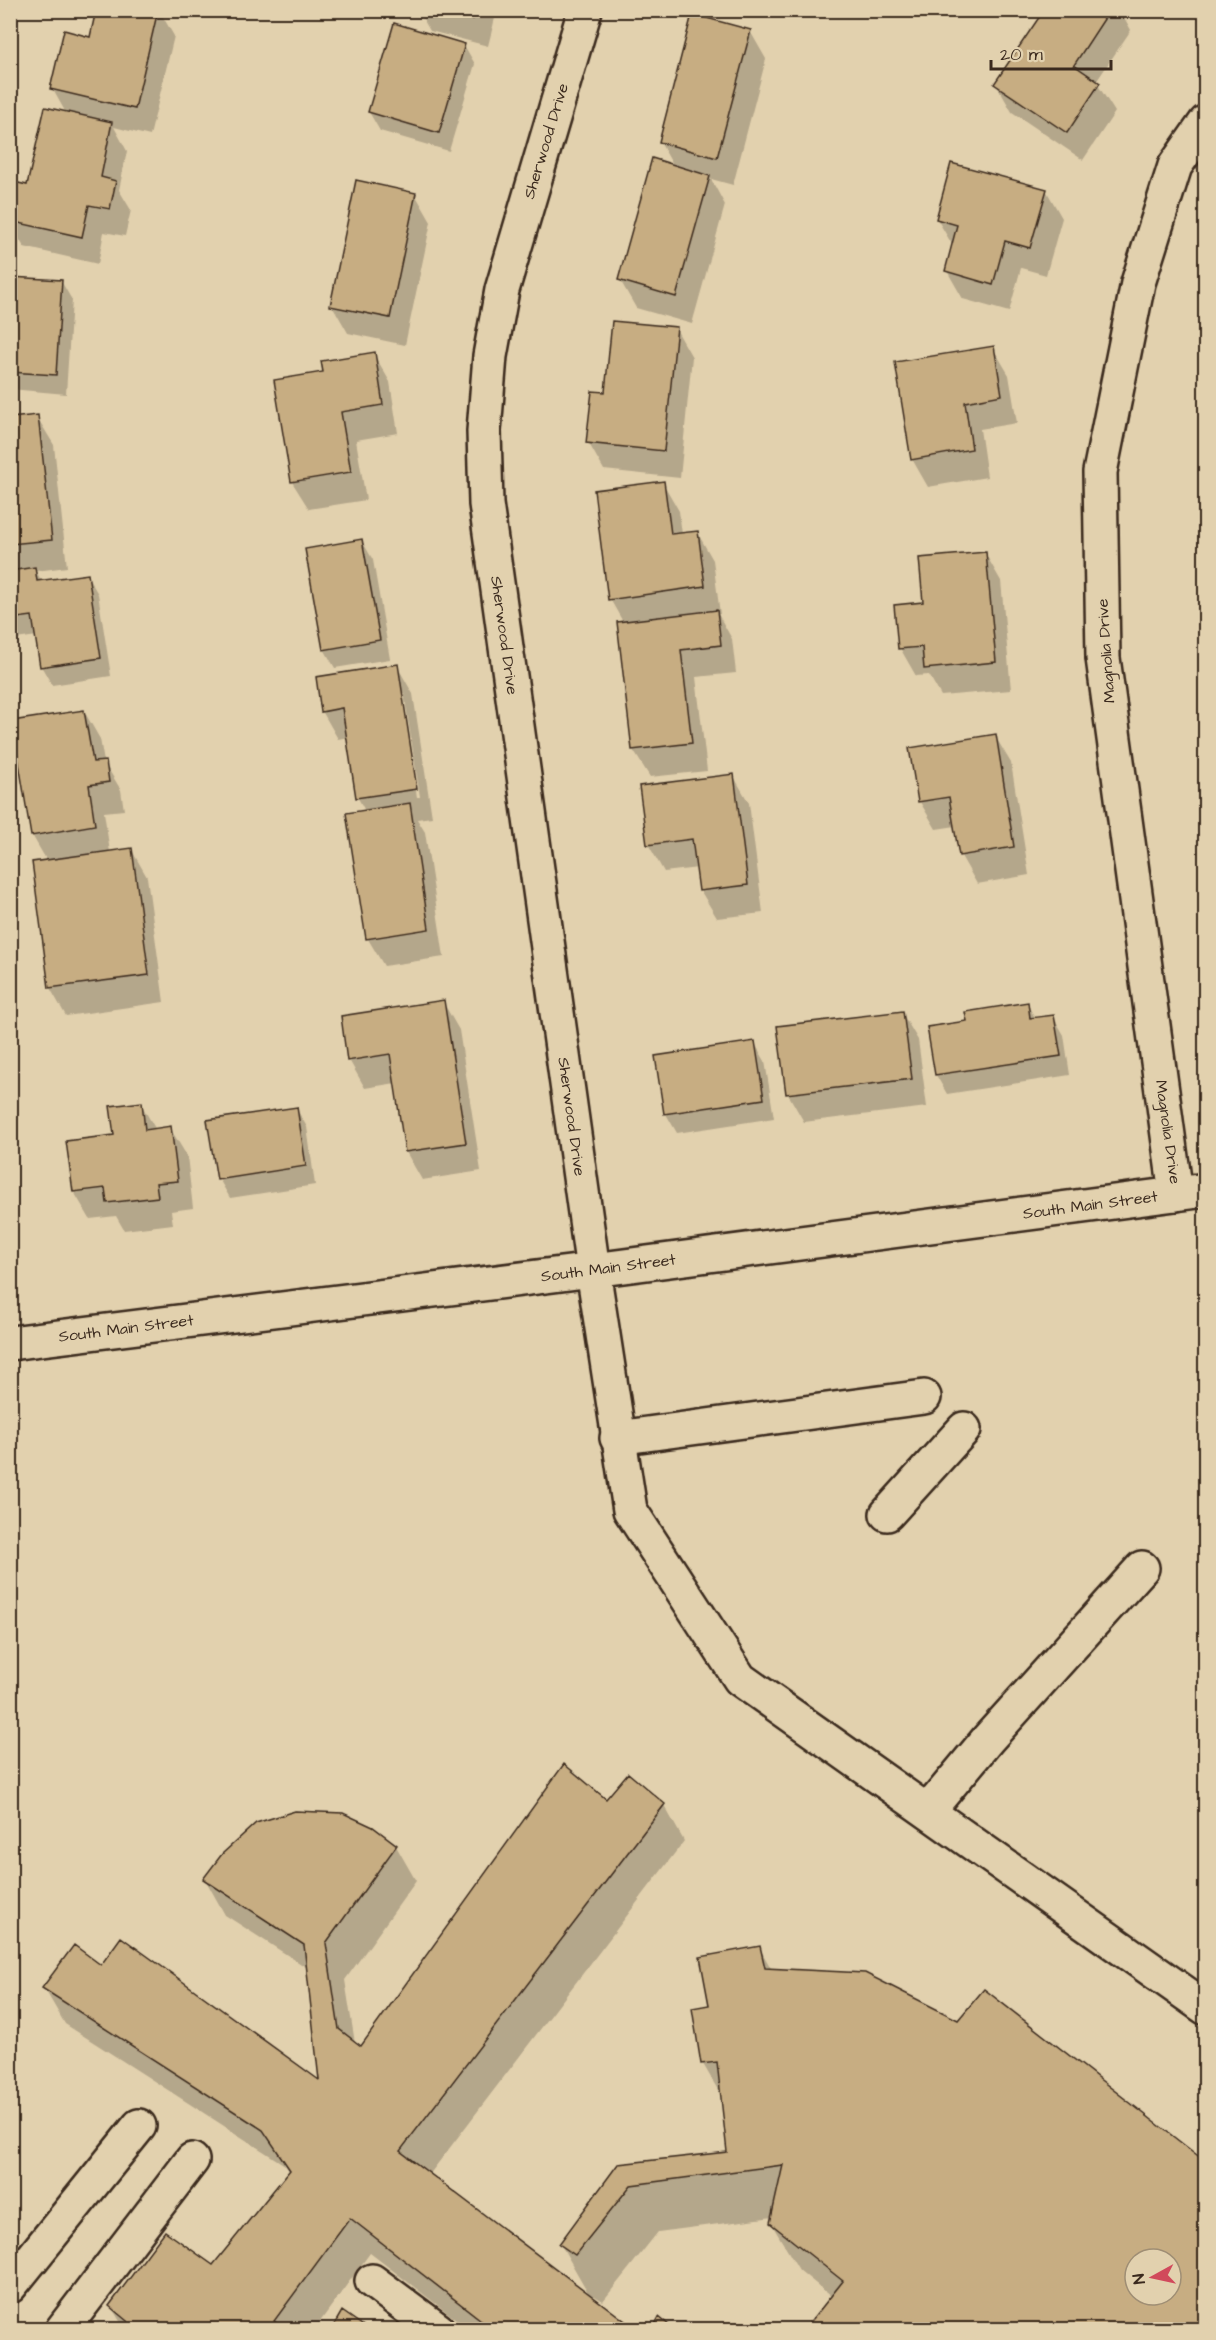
<svg xmlns="http://www.w3.org/2000/svg" width="1216" height="2340" font-family="'Architects Daughter',sans-serif">
<style>
.shadow{fill:#0003;fill-rule:evenodd}
.building{fill:#c7ad82;stroke:#3b2a1e;stroke-width:1.5;fill-rule:evenodd}
.lines{fill:none;stroke-linecap:round;stroke-linejoin:round}
.minor-casing{stroke:#3b2a1e;stroke-width:38}
.minor{stroke:#e2d1ae;stroke-width:33}
.labels{text-anchor:middle;dominant-baseline:central;stroke-width:4.5;stroke-linejoin:round;paint-order:stroke}
.street-label{font-size:16px;fill:#3b2a1e;stroke:#e2d1ae}
</style>
<rect width="100%" height="100%" fill="#e2d1ae"/>
<filter id="ink" filterUnits="userSpaceOnUse"><feTurbulence type="fractalNoise" baseFrequency=".0167" numOctaves="2"/><feDisplacementMap in="SourceGraphic" scale="12" xChannelSelector="R" yChannelSelector="G"/><feConvolveMatrix kernelMatrix="1 2 1 2 8 2 1 2 1" color-interpolation-filters="sRGB"/></filter>
<g filter="url(#ink)">
<path class="shadow" d="M98,10H159L174,36L150,136L114,127L127,151L119,190L131,210L125,236L104,232L98,264L24,247L10,224V206L29,187L66,113L52,88L91,39Z
M418,10H497L488,46L430,31Z
M1045,10H1120L1131,30L1096,82L1115,112L1083,160L1012,112L996,84Z
M750,31L766,59L733,185L711,179L725,205L692,324L636,308L620,280L674,167L660,142Z
M464,45L475,64L449,151L380,131L369,112Z
M1046,190L1062,218L1046,275L1021,268L1009,312L963,299L947,271L953,246L937,219Z
M415,194L431,222L405,345L348,333L332,305Z
M10,278L61,281L72,300L66,394L10,389Z
M676,329L692,357L680,478L604,470L588,442Z
M993,348L1009,375L1017,423L980,429L987,477L928,487L912,459Z
M374,354L390,382L398,433L356,440L366,500L309,509L292,482L325,373Z
M37,417L54,445L67,567L36,571L42,582L87,575L98,594L111,676L52,685L41,666L37,636L16,639L10,629V420Z
M663,483L679,511L682,534L697,532L713,560L720,614H718L732,639L736,673L696,677L707,771L650,777L633,750L623,622L610,599Z
M362,541L373,560L390,659L335,668L324,649Z
M985,553L1001,581L1011,690L941,696L929,675L916,676L900,648L925,604Z
M397,666L413,694L432,817L417,819L425,832L444,957L384,966L368,939L365,811L358,798L348,737L338,739L322,711ZM401,693H404L420,797H417Z
M84,711L100,739L104,762L121,790L124,810L104,812L110,852L131,849L147,877L164,1002L66,1016L50,988L47,861L32,835Z
M995,736L1011,763L1029,875L977,884L961,856L956,826L936,829L920,802Z
M733,775L749,803L763,913L717,918L700,890L698,868L664,872L648,844Z
M443,1002L459,1030L481,1171L422,1180L406,1152L396,1083L365,1088L349,1060Z
M1027,1004L1036,1019L1053,1016L1064,1035L1070,1075L947,1094L936,1075L929,1029L968,1023Z
M902,1013L918,1040L927,1107L804,1122L788,1094L779,1027Z
M754,1042L765,1061L774,1118L677,1133L666,1114L657,1057Z
M141,1104L156,1130L170,1128L187,1156L193,1208L171,1211L173,1224L124,1230L116,1216L90,1219L74,1192Z
M296,1108L307,1127L315,1185L230,1198L219,1179Z
M606,1801L664,1805L684,1841L429,2175L590,2296L561,2245L619,2166L728,2153L722,2097L703,2064L710,2006L759,1947L772,1970L1206,2164V2330L832,2297L799,2270L771,2223L773,2217L658,2232L603,2301L593,2295L592,2297L635,2330H470L370,2253L314,2330H125L111,2306L214,2267L290,2172L285,2165L65,2024L44,1988L101,1967L321,2083L309,1969L225,1915L205,1879L396,1846L416,1881L345,1980L355,2043L362,2048ZM1135,2259H1171V2295H1135Z"/>
<path class="building" d="M96,10H158L135,109L50,89L64,30L90,37Z
M439,10H475L473,19Z
M1044,10H1110L1074,65L1100,83L1067,133L994,84Z
M692,14L751,30L717,158L659,142Z
M394,23L465,44L439,133L368,112Z
M45,107L112,122L101,177L116,181L110,209L89,205L82,237L10,221V199L14,182L27,185Z
M652,158L710,176L676,297L618,280Z
M951,163L1047,189L1030,248L1005,241L993,285L945,271L957,225L936,219Z
M356,180L416,193L390,318L330,306Z
M10,277L62,280L56,375L10,372Z
M612,321L677,327L664,451L586,443L592,391L605,392Z
M994,346L1002,395L965,402L972,449L911,460L895,362Z
M375,352L383,405L341,412L351,472L291,482L274,380L323,372L321,361Z
M38,415L52,540L10,544V418Z
M664,481L671,534L698,531L705,586L608,600L594,490Z
M362,539L380,640L323,650L305,549Z
M986,552L996,662L924,669L922,647L898,649L894,605L923,602L919,558Z
M35,567L37,581L88,574L101,658L40,667L32,616L10,619V571Z
M717,610L721,645L681,650L692,743L632,750L617,622Z
M398,664L417,789L356,798L342,708L321,712L316,677Z
M84,710L93,762L106,761L109,782L89,785L95,825L31,836L12,721Z
M996,734L1014,847L959,856L949,797L918,802L909,748Z
M734,774L748,885L699,891L692,839L647,845L639,786Z
M410,803L429,929L366,939L346,813Z
M132,848L149,975L49,988L32,862Z
M444,1000L466,1143L405,1152L390,1054L347,1061L341,1016Z
M1028,1002L1030,1018L1054,1015L1061,1056L935,1075L927,1027L967,1021L965,1012Z
M903,1011L912,1079L786,1094L777,1026Z
M755,1041L764,1099L664,1114L655,1056Z
M142,1102L145,1130L171,1126L178,1181L156,1183L158,1197L107,1203L105,1188L73,1192L66,1141L114,1135L110,1106Z
M297,1107L306,1166L217,1180L207,1120Z
M564,1764L606,1799L628,1773L665,1804L400,2151L637,2330H494L350,2218L274,2321L286,2330H138L109,2306L165,2231L213,2265L290,2170L263,2130L42,1988L74,1945L101,1965L121,1937L319,2080L304,1945L203,1879L222,1854L256,1823L295,1811L343,1813L373,1827L397,1845L326,1943L339,2029L361,2046Z
M760,1946L765,1968L865,1973L958,2020L984,1989L1206,2162V2330H804L843,2281L770,2223L783,2165L631,2185L575,2255L559,2244L618,2164L727,2152L717,2062L701,2064L692,2008L709,2005L700,1957ZM1135,2259H1171V2295H1135Z
M342,2311L369,2330H331Z
M659,2317L675,2330H652Z"/>
<g class="lines">
<defs>
<g id="minor">
<path id="s1" d="M585,10L502,290L490,356L484,431L486,504L593,1270L630,1510L740,1679L1206,2008"/>
<path d="M1176,1194L1103,658L1100,472L1138,283L1175,166L1206,122"/>
<path id="s2" d="M10,1343L593,1270L1206,1190"/>
<path d="M617,1438L924,1397"/>
<path d="M887,1514L964,1429"/>
<path d="M928,1811L988,1739L1142,1568"/>
<path d="M372,2281L438,2330"/>
<path d="M10,2286L139,2126"/>
<path d="M62,2330L192,2160"/>
</g>
</defs>
<use href="#minor" class="minor-casing"/>
<use href="#minor" class="minor"/>
</g>
</g>
<g class="labels">
<g class="street-label">
<text transform="translate(546 141) rotate(-73)">Sherwood Drive</text>
<text stroke="none"><textPath href="#s1" startOffset="640">Sherwood Drive</textPath></text>
<text transform="translate(1106 651) rotate(-94)">Magnolia Drive</text>
<text stroke="none"><textPath href="#s1" startOffset="1126">Sherwood Drive</textPath></text>
<text transform="translate(1168 1132) rotate(82)">Magnolia Drive</text>
<text stroke="none"><textPath href="#s2" startOffset="1089">South Main Street</textPath></text>
<text stroke="none"><textPath href="#s2" startOffset="603">South Main Street</textPath></text>
<text stroke="none"><textPath href="#s2" startOffset="117">South Main Street</textPath></text>
</g>
</g>
<rect width="1216" height="2340" fill="none" stroke="#e2d1ae" stroke-width="36"/>
<rect x="18" y="18" width="1180" height="2304" fill="none" stroke="#3b2a1e" stroke-width="2" filter="url(#ink)"/>
<g transform="translate(1153 2277) rotate(262)"><circle r="28" fill="#e2d1ae" stroke="#9f8e74" stroke-width="1.5"/>
<path d="M0-4.5L10 22L0 15L-10 22Z" fill="#d1495b"/>
<text y="-9" font-size="16" font-weight="bold" text-anchor="middle" fill="#3b2a1e">N</text>
</g>
<path d="M991 60v9h120v-9" fill="none" stroke="#3b2a1e" stroke-width="3"/>
<text x="1000" y="60" font-size="18" fill="#3b2a1e" stroke="#e2d1ae" stroke-width="4.5" paint-order="stroke">20 m</text>
</svg>
